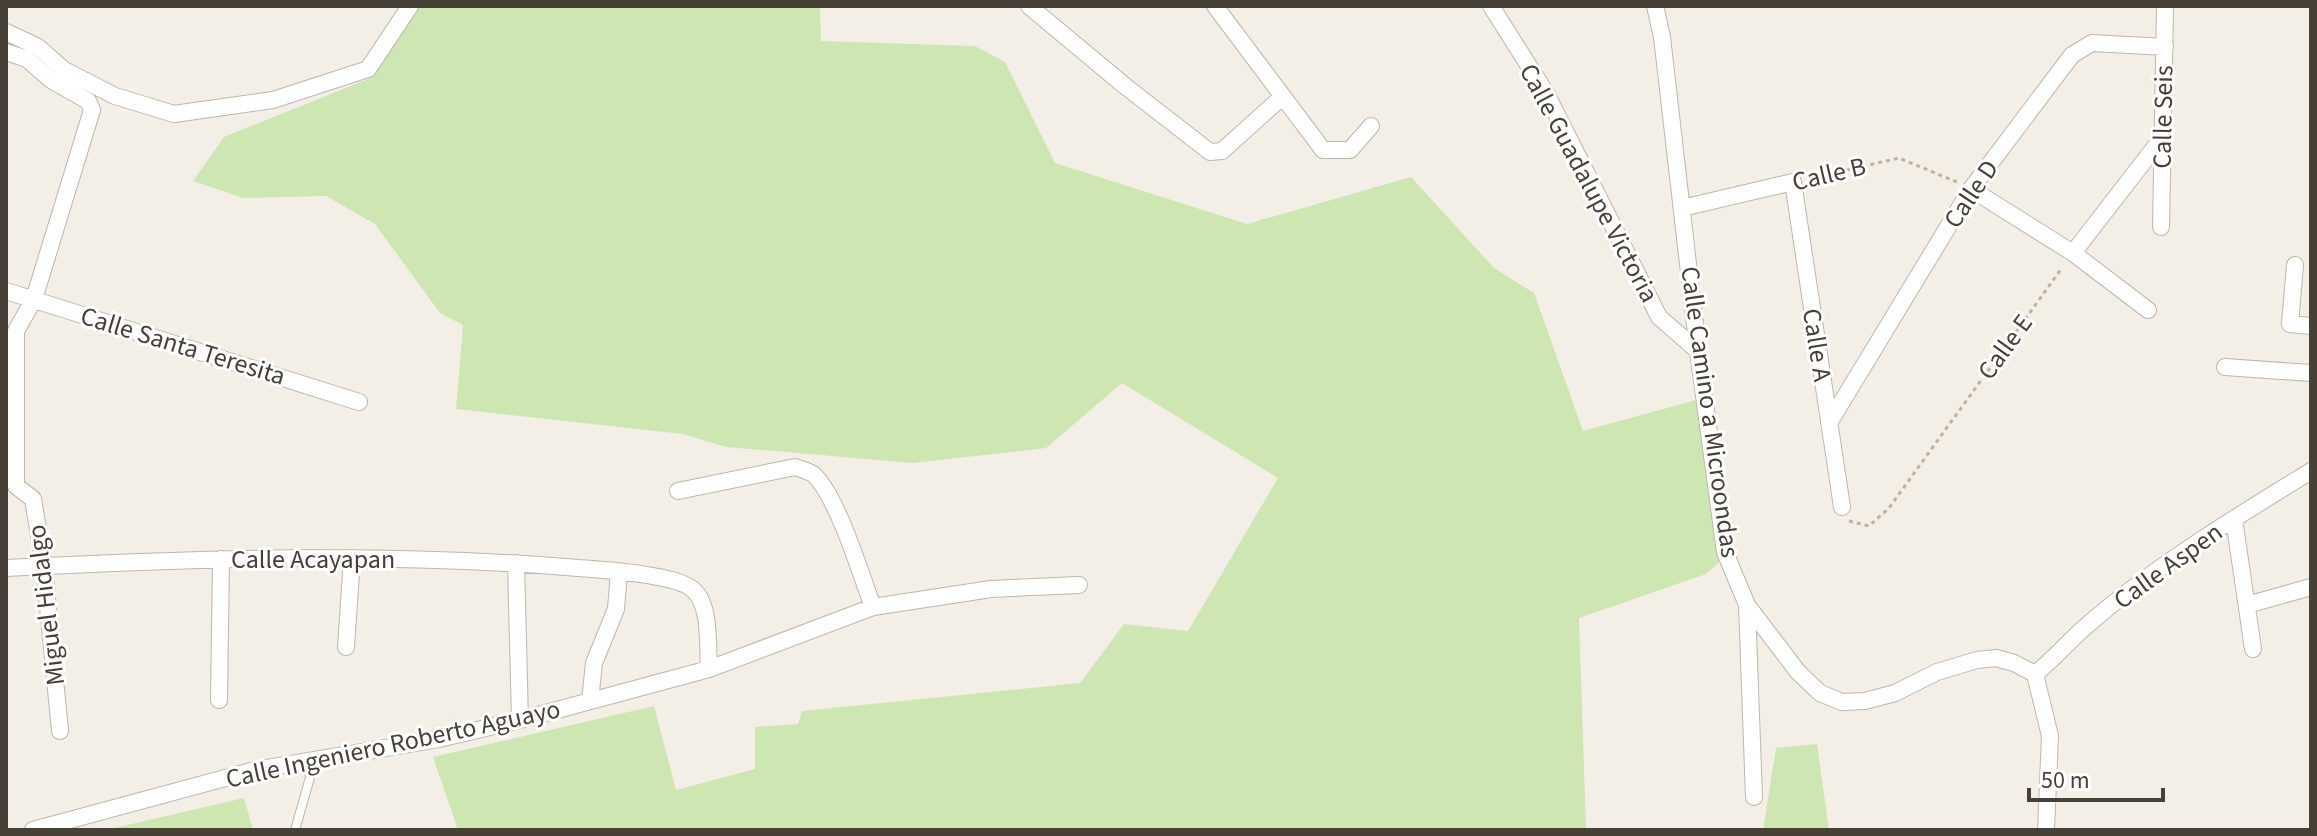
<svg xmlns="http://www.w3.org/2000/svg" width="2317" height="836" font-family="'Source Sans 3',sans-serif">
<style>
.green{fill:#cee6b1}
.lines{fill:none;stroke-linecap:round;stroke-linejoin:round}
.lane-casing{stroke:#beb7aa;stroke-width:10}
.street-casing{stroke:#beb7aa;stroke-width:18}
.path{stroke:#bfb39c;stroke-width:3;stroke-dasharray:4 4;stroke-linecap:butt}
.lane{stroke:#fff;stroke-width:8}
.street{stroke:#fff;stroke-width:16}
.labels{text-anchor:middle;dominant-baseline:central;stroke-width:6;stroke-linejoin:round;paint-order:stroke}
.street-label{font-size:26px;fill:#464036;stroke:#fff}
</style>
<rect width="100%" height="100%" fill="#f3efe7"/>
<path class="green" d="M418,6H820L821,41L975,46L1005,62L1055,163L1247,224L1411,177L1494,268L1534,293L1583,431L1700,399L1719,563L1706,574L1579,618L1586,830H458L433,757L654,706L676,790L755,769V727L798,724L802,711L1080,683L1124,624L1188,631L1278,478L1122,383L1046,448L913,463L726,447L683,434L456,409L463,325L440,313L375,224L326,196L243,198L193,181L224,137L368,79Z
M1817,744L1829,830H1763L1776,748Z
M244,798L253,830H106Z"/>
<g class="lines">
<defs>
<path id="lane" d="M295,830L315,760"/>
<path id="street" d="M1029,6L1125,86L1210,152L1222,151L1282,97
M1215,6L1323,150H1350L1371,126
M1491,6L1546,93L1659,317L1698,351
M1655,6L1662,37L1698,351L1725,552L1747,605L1798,672L1820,693L1842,702L1865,701L1895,693L1937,672L1977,660L1996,658L2014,663L2035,674L2050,736L2046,830
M6,32L38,47L64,70L115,96L174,114L273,100L368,69L410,6
M6,52L27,59L51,80L88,101L92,110L34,299L16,331V486L33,499L44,566L60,731
M1971,189L2073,253L2148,310
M1682,208L1793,182L1842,507
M2161,227L2165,6
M2073,253L2162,138
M2295,265L2290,324L2311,326
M6,291L359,402
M2225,367L2311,373
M1829,423L1971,189L2072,55L2092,43L2165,47
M678,491L795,467C801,469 808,471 813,474C837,495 861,575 873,607
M2234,519L2253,649
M516,563L520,720
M6,568C197,558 388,552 578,568C603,570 672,574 691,588C712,603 707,646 709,669
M1747,605L1754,797
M2247,605L2311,587
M346,647L352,558
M2035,674C2053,660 2067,643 2084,628C2153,567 2233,519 2311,471
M219,700L221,559
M590,701L594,663L616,609L619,572
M33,830L255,770L439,739L520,720L709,669L873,607L991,589L1079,585"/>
</defs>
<use href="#lane" class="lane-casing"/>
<use href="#street" class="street-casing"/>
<path class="path" d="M1808,179L1899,158L1957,182
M1849,521L1869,526L1889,508L2062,268"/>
<use href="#lane" class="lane"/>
<use href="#street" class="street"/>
</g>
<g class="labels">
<g class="street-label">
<text transform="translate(2163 117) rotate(-89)">Calle Seis</text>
<text transform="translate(1829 174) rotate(-13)">Calle B</text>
<text transform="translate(1589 183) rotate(62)">Calle Guadalupe Victoria</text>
<text transform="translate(1971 194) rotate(-56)">Calle D</text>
<text transform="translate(1817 345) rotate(81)">Calle A</text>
<text transform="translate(183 346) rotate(17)">Calle Santa Teresita</text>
<text transform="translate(2005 347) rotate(-54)">Calle E</text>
<text transform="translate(1710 412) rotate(82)">Calle Camino a Microondas</text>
<text x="313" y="559">Calle Acayapan</text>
<text transform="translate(2168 566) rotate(-36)">Calle Aspen</text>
<text transform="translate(46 605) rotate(-97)">Miguel Hidalgo</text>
<text transform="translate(393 744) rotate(-12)">Calle Ingeniero Roberto Aguayo</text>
</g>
</g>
<rect width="2317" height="836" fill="none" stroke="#464036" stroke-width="16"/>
<path d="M2029 788v12h134v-12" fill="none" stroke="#464036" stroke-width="4"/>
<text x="2041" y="788" font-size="24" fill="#464036" stroke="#ffffff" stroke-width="6" paint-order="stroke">50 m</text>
</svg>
